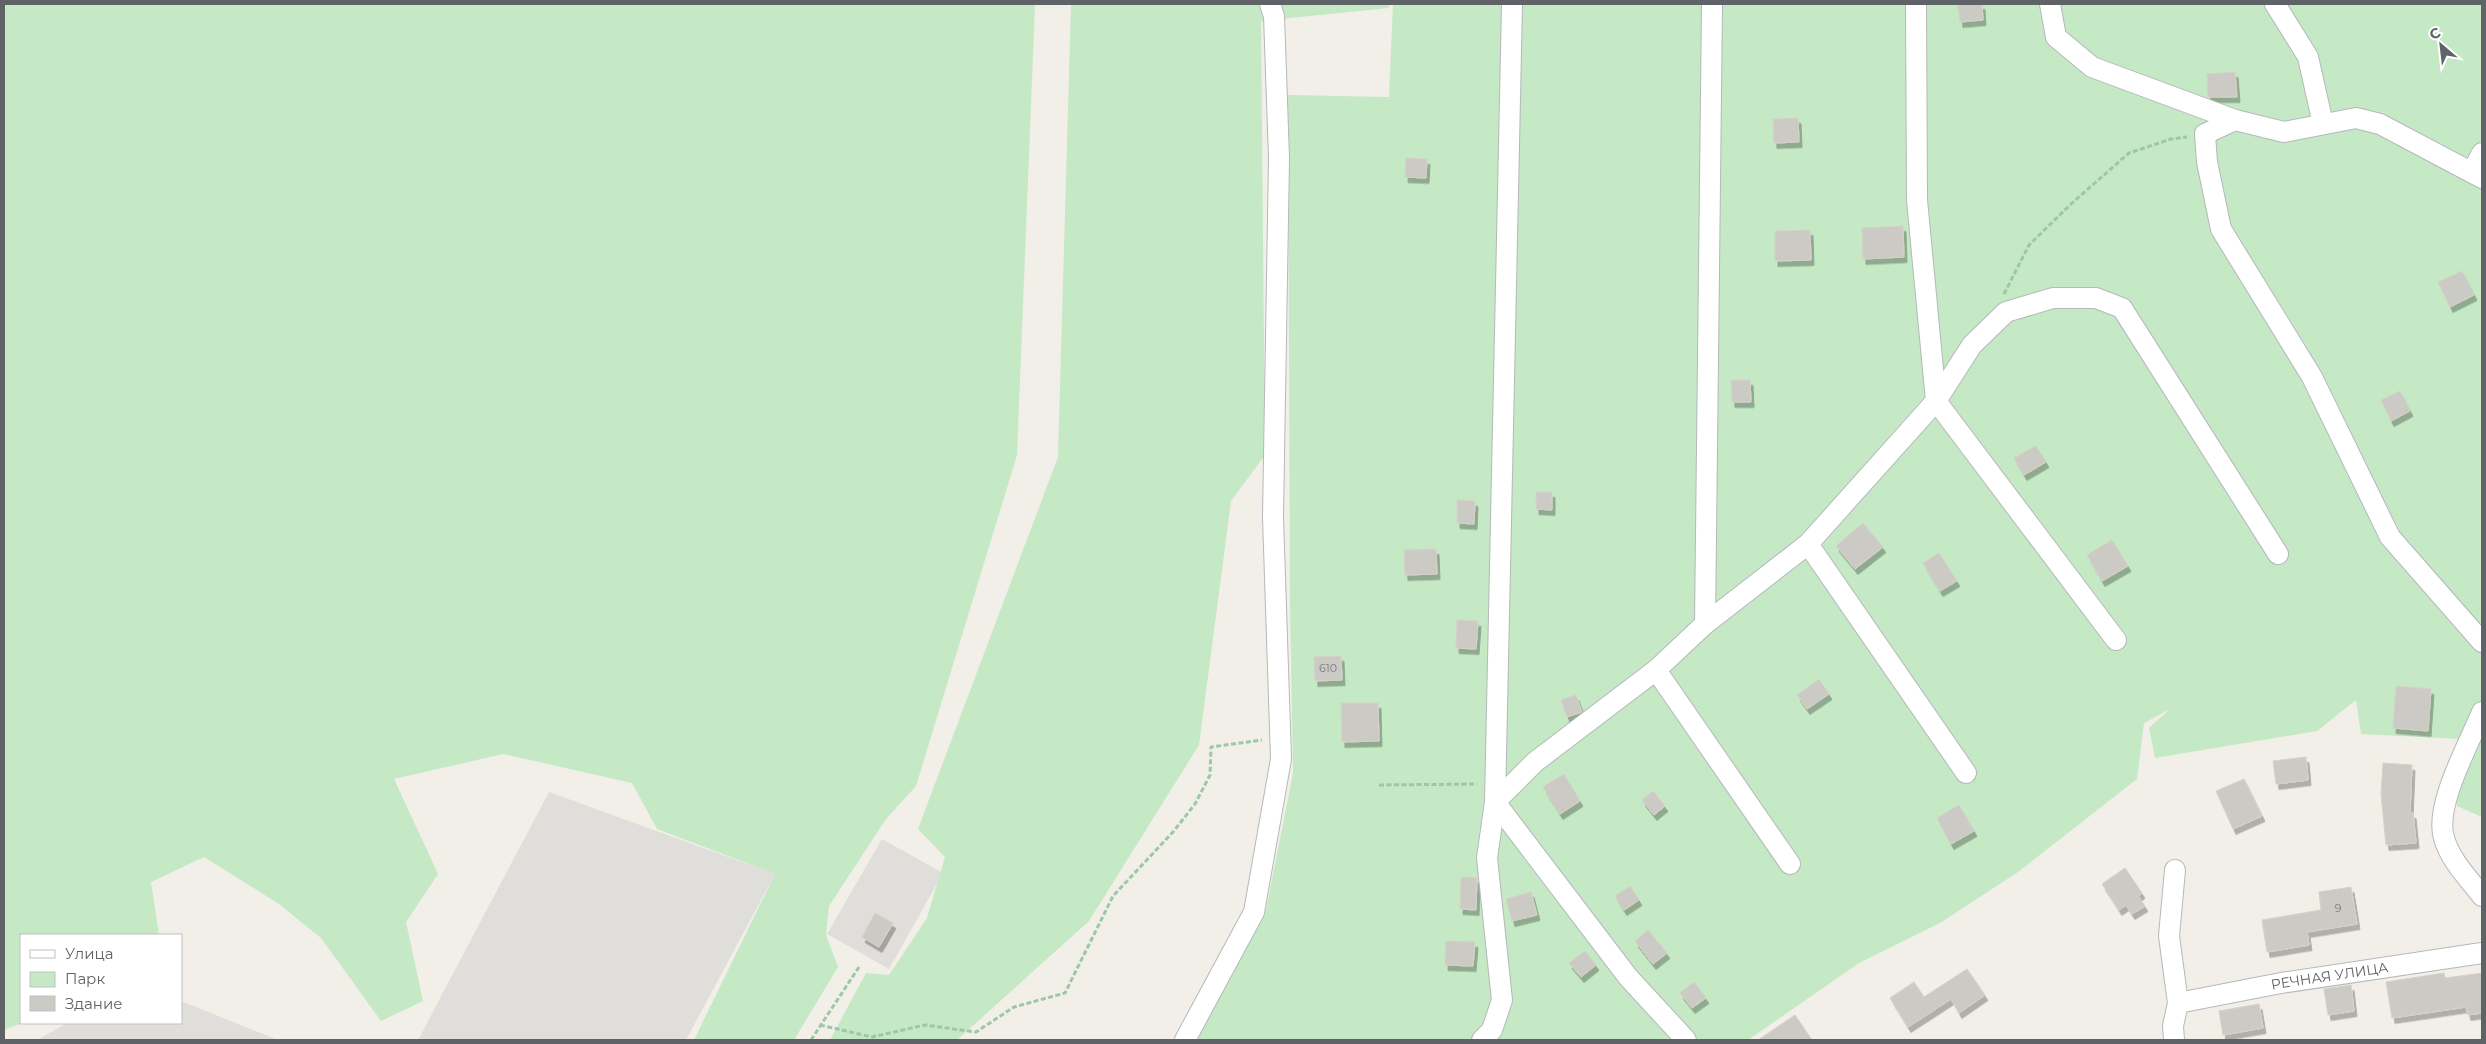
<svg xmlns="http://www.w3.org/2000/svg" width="2486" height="1044" font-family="Montserrat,sans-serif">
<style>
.industrial{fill:#e0deda}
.green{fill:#c5e8c5}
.building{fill:#cccac5;stroke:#d6d1c6;filter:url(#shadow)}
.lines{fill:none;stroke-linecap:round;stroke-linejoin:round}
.minor-casing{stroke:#b5b8bc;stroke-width:22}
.path{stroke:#9cc7a9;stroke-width:3;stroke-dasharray:5 2.5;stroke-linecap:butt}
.minor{stroke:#fff;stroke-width:20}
.labels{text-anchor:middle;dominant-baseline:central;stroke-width:5;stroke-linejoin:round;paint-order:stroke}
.number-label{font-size:11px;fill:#7a7d7f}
.street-label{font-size:14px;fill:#5f6368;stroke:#fff}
</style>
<defs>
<filter id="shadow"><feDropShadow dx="3" dy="5.5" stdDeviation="0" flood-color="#0004"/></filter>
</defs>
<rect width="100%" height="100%" fill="#f1efe8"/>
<path class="industrial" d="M549,792L775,874L686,1040H418Z
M882,839L943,873L889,969L827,934Z
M181,1001L278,1040H37L67,1023H181Z"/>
<path class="green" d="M4,4H1035L1017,455L916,786L886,819L829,906L826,935L838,967L794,1040H694L775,874L657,829L632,783L503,754L394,779L438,874L406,922L423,1001L381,1021L321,938L279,904L204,857L151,882L159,935H21L22,1023L4,1030Z
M1071,4H1389V8L1261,21L1265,455L1231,501L1199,745L1089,921L957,1040H830L866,973L889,975L927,918L945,857L918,829L1058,457Z
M1393,4H2482V817L2457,806L2461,739L2361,734L2356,700L2317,731L2155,758L2149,728L2170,709L2144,723L2137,779L2018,872L1940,923L1859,963L1748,1040H1194L1265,915L1293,773L1290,603L1288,95L1389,97Z"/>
<path class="building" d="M1958,4H1982L1983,20L1960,22Z
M2235,72L2237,97H2208L2207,74Z
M1798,118L1799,142L1774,143L1773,119Z
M1406,158L1427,159L1426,178L1405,177Z
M1903,226L1904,257L1863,259L1862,228Z
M1810,230L1811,260L1775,261V231Z
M2462,271L2474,295L2450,307L2438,282Z
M1731,380H1750L1751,402H1732Z
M2400,391L2410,411L2391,421L2381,400Z
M2036,446L2046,462L2024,475L2014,458Z
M1536,492H1552V510L1536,509Z
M1457,500L1475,501L1474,524L1457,523Z
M1863,523L1883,547L1855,569L1836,546Z
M2112,540L2128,566L2102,581L2087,555Z
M1436,549L1437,574L1405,575L1404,550Z
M1939,553L1957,581L1940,591L1923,563Z
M1457,620L1478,621L1476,649L1456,648Z
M1341,656L1342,680L1315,681L1314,657Z
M1819,679L1829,694L1807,709L1797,695Z
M2396,686L2431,689L2428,731L2393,728Z
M1576,695L1582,712L1567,717L1561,700Z
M1341,703H1378L1379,741L1342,742Z
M2306,757L2308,780L2276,784L2273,761Z
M2383,763L2412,765L2410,813H2413L2416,843L2386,845L2381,794Z
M1564,774L1580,801L1560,814L1543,787Z
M2244,779L2262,816L2233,829L2216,791Z
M1653,791L1665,806L1654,815L1642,800Z
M1959,805L1974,831L1951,844L1937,818Z
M2125,868L2142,893L2138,896L2145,906L2132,914L2126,905L2119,910L2102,884Z
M1461,877L1477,878L1476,910L1460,909Z
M1630,886L1639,900L1624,910L1615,896Z
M2351,887L2357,924L2307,932L2309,945L2267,952L2262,920L2321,910L2319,892Z
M1531,892L1537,915L1512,921L1506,899Z
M875,913L893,923L879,947L862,937Z
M1648,930L1667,953L1653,964L1635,941Z
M1446,941L1475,942L1473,966L1445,965Z
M1585,951L1596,965L1581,977L1569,963Z
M1967,969L1985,995L1959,1013L1951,999L1908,1027L1890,998L1914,982L1924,997Z
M2444,973L2445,978L2482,973V1013L2468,1015L2466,1007L2392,1018L2386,982Z
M1694,982L1706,998L1692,1008L1680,993Z
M2351,985L2354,1011L2328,1015L2324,989Z
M2259,1004L2263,1028L2223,1035L2219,1011Z
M1795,1015L1812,1040H1758Z"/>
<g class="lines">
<defs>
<g id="minor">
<path d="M1512,4L1495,802L1628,977L1686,1040"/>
<path d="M2050,4L2056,37L2092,67L2235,120L2205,134L2207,162L2221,229L2312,377L2390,537L2482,642"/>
<path d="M2275,4L2308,57L2323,124"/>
<path d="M2235,120L2284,132L2356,118L2380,124L2482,178"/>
<path d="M2472,172L2482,153"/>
<path d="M1808,544L1966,773"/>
<path d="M1705,624L1712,4"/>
<path d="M2116,640L1936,401L1972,345L2006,312L2053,298H2096L2122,308L2278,554"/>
<path d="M1656,670L1790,864"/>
<path d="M2482,712C2469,744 2434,806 2444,838C2450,860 2469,879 2482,896"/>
<path id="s1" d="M2178,1003L2281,983L2482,953"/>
<path d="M1185,1040L1254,912L1281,759L1273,517L1279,158L1274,16L1270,4"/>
<path d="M1482,1040L1492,1030L1502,1000L1487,858L1495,802L1535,762L1656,670L1705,624L1808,544L1936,401L1917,200L1916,4"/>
<path d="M2174,1040L2173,1026L2178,1003L2169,936L2175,870"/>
</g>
</defs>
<use href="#minor" class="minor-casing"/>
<path class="path" d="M2004,294L2029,245L2072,203L2129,153L2171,139L2187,137
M1379,785L1477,784
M820,1025L872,1037L925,1025L976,1032L1014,1007L1065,993L1113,896L1173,832L1195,804L1210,775L1211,747L1262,740
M811,1040L859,967"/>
<use href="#minor" class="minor"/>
</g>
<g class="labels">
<g class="number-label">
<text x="1328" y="668">610</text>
<text x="2338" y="908">9</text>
</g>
<g class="street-label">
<text stroke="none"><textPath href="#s1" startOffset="154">РЕЧНАЯ УЛИЦА</textPath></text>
</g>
</g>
<rect width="2486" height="1044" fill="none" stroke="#5f6368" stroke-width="10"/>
<rect x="20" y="934" width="162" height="90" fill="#ffffff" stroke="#bfc1c3"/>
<rect x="30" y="950" width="25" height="8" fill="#ffffff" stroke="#bfc1c3"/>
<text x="65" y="959" font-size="15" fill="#5f6368">Улица</text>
<rect x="30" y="972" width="25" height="15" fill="#c5e8c5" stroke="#bfc1c3"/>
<text x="65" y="984" font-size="15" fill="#5f6368">Парк</text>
<rect x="30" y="996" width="25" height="15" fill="#cccac5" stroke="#bfc1c3"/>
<text x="65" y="1009" font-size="15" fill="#5f6368">Здание</text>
<g transform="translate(2441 45) rotate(332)" stroke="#ffffff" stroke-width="4" paint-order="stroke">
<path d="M0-4L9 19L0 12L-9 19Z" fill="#5f6368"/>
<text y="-8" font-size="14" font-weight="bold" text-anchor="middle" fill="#5f6368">С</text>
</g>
</svg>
